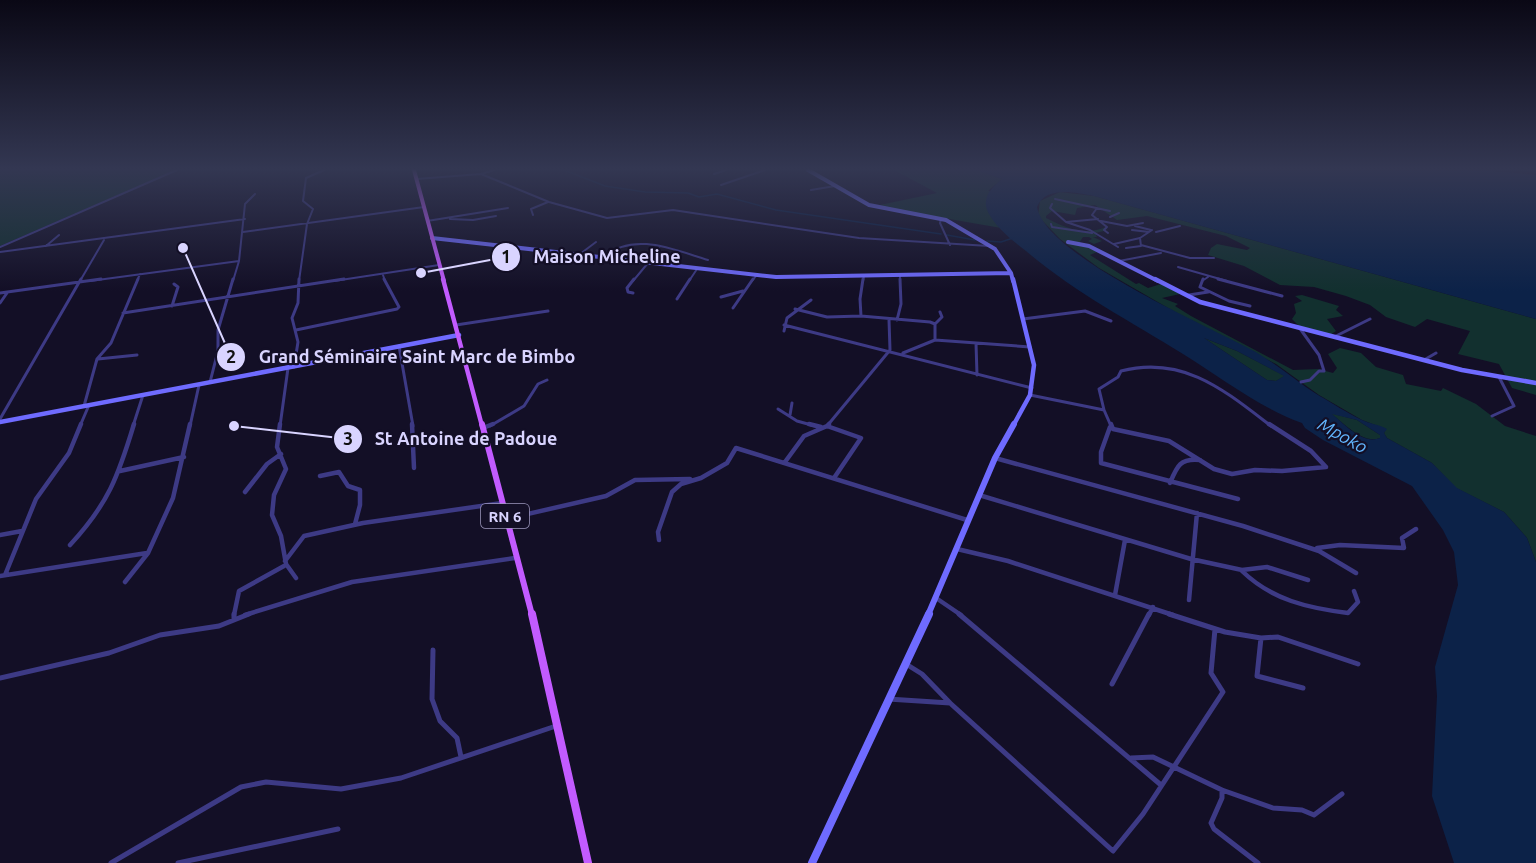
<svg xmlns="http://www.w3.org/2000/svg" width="1536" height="863" font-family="Ubuntu,sans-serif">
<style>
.green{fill:#12302f}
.water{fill:#0c2248;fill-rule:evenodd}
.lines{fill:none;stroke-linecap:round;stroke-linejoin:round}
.stream{stroke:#0c2248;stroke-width:1.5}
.street-far3{stroke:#3d3a85;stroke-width:2}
.street-far2{stroke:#3d3a85;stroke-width:3}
.street-far1{stroke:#3d3a85;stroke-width:4.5}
.street{stroke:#3d3a85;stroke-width:5}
.secondary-far3{stroke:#6f6bff;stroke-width:4}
.secondary-far2{stroke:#6f6bff;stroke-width:4.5}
.secondary-far1{stroke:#6f6bff;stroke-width:6}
.secondary{stroke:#6f6bff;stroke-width:8}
.primary-far3{stroke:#c25bff;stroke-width:4}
.primary-far2{stroke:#c25bff;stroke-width:4.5}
.primary-far1{stroke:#c25bff;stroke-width:6}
.primary{stroke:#c25bff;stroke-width:8}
.labels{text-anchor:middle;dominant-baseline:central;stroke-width:4.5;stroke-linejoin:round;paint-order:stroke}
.shield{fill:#130f26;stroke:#9e99be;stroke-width:1.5}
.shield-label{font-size:15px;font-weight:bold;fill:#d9d4ff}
.water-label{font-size:18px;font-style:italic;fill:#62b6ff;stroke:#130f26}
.leader{fill:none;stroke:#d9d4ff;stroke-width:2}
.callout-dot{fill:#d9d4ff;stroke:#130f26;stroke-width:2}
.mark-label{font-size:18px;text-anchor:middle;font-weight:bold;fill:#111}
.callout-label{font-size:18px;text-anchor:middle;font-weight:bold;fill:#d9d4ff;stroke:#130f26;stroke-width:4.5;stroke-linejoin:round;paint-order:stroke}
</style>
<rect width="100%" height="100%" fill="#130f26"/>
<path class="green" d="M0,170H175L0,246Z
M894,170H976L1002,179L988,191H990L988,212L1001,228L875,206L937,193Z
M1060,192L1094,196L1536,319V395L1512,388L1499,364L1458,354L1470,331L1427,319L1415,327L1386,317L1370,305L1346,296L1314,287L1280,285L1244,266L1208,255L1211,248L1217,244L1247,250L1250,248L1226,236L1147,216L1117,220L1095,205L1077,208L1075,215L1052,211L1046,216V218C1066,228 1084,236 1106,227L1104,231L1095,233L1097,237H1093L1102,241L1094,244L1088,241L1092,239L1089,237H1083L1079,243L1097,252L1090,255L1136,284L1139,283L1148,288L1161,284L1180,294L1162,298L1178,304L1175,306L1191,316L1293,370L1318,369L1333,373L1337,368L1328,354L1340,348L1361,353L1376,367L1403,375L1406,384L1441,391L1443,388L1476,404L1505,426L1536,436V562L1527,538L1504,512L1456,488L1432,463L1387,438L1384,433L1386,429L1362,420L1319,395L1276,364L1175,312L1099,268L1060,239L1038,216L1040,201Z
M1302,295L1339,306L1336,310L1343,316L1327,319L1336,331L1330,335L1300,327L1292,319L1296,313L1294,304L1302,301L1295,296Z
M1204,338L1237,351L1285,376L1276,381L1267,380Z
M1330,413L1357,420L1380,435V438C1363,445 1343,422 1330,413Z"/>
<path class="water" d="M976,170H1480L1536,175V319L1094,196C1076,193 1046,185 1037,207C1045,255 1204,324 1250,349C1275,362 1295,381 1318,395C1332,403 1347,413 1362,420C1370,424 1378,424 1387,429L1384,433L1387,438L1432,463L1457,488L1504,512L1527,538L1536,562V863H1454L1432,796L1437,696L1435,667L1458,585L1454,552L1443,530L1412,486L1323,440L1305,428L1302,423C1258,407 1222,378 1183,354C1130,321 1074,292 1026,251C1013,241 996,228 988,212C981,198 992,187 1002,179ZM1204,338L1237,351L1284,376L1276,381L1267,380ZM1332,414L1357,420L1380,435V438C1363,445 1344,424 1332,414Z"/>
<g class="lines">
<path class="stream" d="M564,170L605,186L645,192L688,193L699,197L717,194L776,210L941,234
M947,235L975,240
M987,241L1001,242L1013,238"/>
<path class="street-far3" d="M481,174L494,170
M714,174L726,170
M416,179L481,174L549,202L607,218L673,210L859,238L989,246
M721,185L765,170
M811,190L835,186
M1055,199L1110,211
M1052,204L1050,208L1066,222L1098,219
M1097,208L1092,215L1107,227L1104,230L1108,233
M533,215L531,209L548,202
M1110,217L1119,213
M450,219L473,220L496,216
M941,219L940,223L950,245
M427,221L508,208
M1101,221L1127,226L1143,223
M1066,222L1090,230L1118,247
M1051,224L1052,227L1092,233
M1135,226L1151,230
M1132,230L1149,232
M243,232L424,207
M1156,232L1180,226
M1114,244L1140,238L1152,230
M1141,245L1190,258H1214
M46,246L59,235
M0,247L177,170
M1126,248L1141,246L1140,238
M0,252L245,219
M580,254L596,242
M604,257C634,231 674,250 708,260
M1119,261L1161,253
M642,262L659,247
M1178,267L1227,281
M900,274V281
M383,275L385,281
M80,281L104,240
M90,281L239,261
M137,281L140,274
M233,281L239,261L245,204L255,194
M299,281L307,224L313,209L303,201L306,178L324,170
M334,281L439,265
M633,281L648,263
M689,281L697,269
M752,281L756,276
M863,281L864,276
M1202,281L1208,277"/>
<path class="street-far2" d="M863,279L860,299L861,316L930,322L935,324V340L1030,347
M1203,279L1200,287L1229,301L1250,306
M1218,279L1282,296
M0,293L101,279
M633,293L628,292L627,288L634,279
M1189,295L1208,292
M721,297L743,291
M677,299L690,279
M0,303L7,293
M172,306L178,287L174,284
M733,308L753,279
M795,309L827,317L861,316
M123,313L344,279
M1023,319L1085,311L1111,321
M897,320L901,304L900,279
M935,324L942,317L940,312
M456,325L548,311
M784,325L1032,388
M296,330L397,309L399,307L384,279
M1301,330L1319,355L1324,371H1319L1310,380L1301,382
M784,331L787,318L811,300
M1334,337L1370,319
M976,343L977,375
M399,346L413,426
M903,353L935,340
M98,359L137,355
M1424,360L1436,353
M294,367L298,342L292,318L298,303L299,279
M210,382L218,351V330L233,279
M1030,395L1104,410
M84,406L97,359L111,343L138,279
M778,409L797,421L815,426
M1104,410L1111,426
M1104,410L1099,389L1118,377L1121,371C1183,355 1224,390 1271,426
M790,415L792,403
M1492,416L1514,406L1499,377
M0,419L81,279
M80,426L89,405
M133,426L143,395
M190,426L199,385
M280,426L288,368
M490,426L524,406L538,384L547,380
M827,426L890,350L889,320"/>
<path class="street-far1" d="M280,424L277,447L286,469L274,495L272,515L281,536L286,564L296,578
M412,424L414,468
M809,424L821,427
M829,424L827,426L861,438L834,478
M1111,424L1113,429L1169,441L1214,469L1232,474L1255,470L1282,471L1326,467L1311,451L1269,424
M1110,427L1101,452V463L1238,499
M483,428L493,424
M995,458L1243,526L1319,551L1356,573
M785,462L804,436L827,426
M120,471L184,457
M320,476L339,472L348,486L360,490V505L355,524
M1170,483C1177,466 1180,458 1200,460
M245,492L267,464L281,454
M979,495L1191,559L1242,570L1267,567L1308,580
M506,519L606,496L635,480L690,479
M0,535L22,531
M659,540L658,532L672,492L681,484L701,478L727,463L736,448L967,520
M70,545C108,504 118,477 134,424
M1317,548L1340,545L1404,548L1402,538L1416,529
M957,549L1008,561L1173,615
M285,561L304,536L363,523L502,503
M1242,571C1272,600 1308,608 1348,613L1358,602L1354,591
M5,575L36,499L69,453L81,424
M0,576L147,553
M125,582L148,553L173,498L190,424
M1115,595L1125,540
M936,598L961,615
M1189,600L1197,513
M234,615L239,591L284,566
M245,615L352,582L515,558
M1149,615L1153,607"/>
<path class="street" d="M959,614L1161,785
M1169,614L1225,632L1261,638L1278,637L1358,664
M234,619V614
M1261,638L1257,676L1303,688
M433,650L432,699L440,721L457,738L461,757
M906,664L922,674L950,703
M0,678L109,653L160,635L219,626L249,614
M1112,684L1149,614
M888,699L950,703L1113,851L1143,814L1223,692L1211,673L1215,629
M1131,758L1153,757L1222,790L1273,808L1302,810L1314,815L1342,794
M1222,790V798L1211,823L1214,829L1258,863
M111,863L241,787L266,782L341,789L401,778L556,726
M178,863L338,829"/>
<path class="secondary-far3" d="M808,170L869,205L946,220L995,249L1011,273L1013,281
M432,238L776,277L1011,273
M1068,242L1089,246L1158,281"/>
<path class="secondary-far2" d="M1013,279L1034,365L1030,395L1013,426
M1155,279L1200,302L1462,370L1536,383
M0,422L459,335"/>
<path class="secondary-far1" d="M928,615L995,458L1014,424"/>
<path class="secondary" d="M812,863L929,614"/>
<path class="primary-far3" d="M414,170L444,281"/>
<path class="primary-far2" d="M443,279L482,426"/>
<path class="primary-far1" d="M482,424L532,615"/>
<path class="primary" d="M532,614L588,863"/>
</g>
<linearGradient id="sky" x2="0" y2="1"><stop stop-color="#0a0815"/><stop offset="0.58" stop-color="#333752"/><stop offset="1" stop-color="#333752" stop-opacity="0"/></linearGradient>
<rect width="1536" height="291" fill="url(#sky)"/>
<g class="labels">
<rect class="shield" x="481" y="504" width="48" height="24" rx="4.5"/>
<g class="shield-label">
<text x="505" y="516">RN 6</text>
</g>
<g class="water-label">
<text transform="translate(1343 435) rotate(29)">Mpoko</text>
</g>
</g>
<path class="leader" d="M421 273L506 257M183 248L231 357M234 426L348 439"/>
<g class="callout-dot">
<circle cx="421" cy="273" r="6"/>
<circle cx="183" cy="248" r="6"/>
<circle cx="234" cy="426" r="6"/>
<circle cx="506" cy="257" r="15"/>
<circle cx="231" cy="357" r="15"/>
<circle cx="348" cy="439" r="15"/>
</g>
<g class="mark-label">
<text x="506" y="263">1</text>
<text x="231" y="363">2</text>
<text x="348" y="445">3</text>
</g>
<g class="callout-label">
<text x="607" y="263">Maison Micheline</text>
<text x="417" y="363">Grand Séminaire Saint Marc de Bimbo</text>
<text x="466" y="445">St Antoine de Padoue</text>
</g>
</svg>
